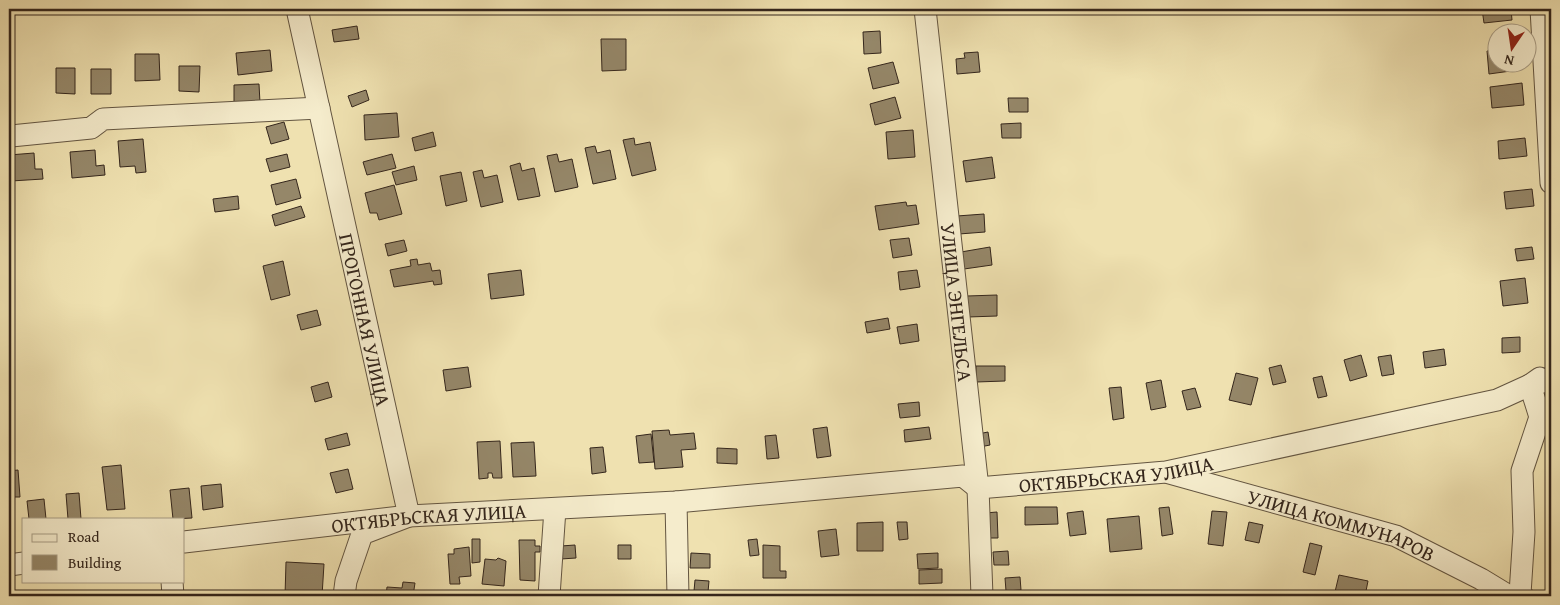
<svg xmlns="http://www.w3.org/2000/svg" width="1560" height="605" font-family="'Gentium Book Plus',serif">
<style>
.building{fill:#958769;stroke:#34261c}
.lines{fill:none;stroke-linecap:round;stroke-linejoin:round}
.minor-casing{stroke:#635541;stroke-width:23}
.minor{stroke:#f5eccc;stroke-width:21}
.labels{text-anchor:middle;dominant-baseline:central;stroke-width:4;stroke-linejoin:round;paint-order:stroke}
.street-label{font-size:20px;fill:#34261c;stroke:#f5eccc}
</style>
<rect width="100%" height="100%" fill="#efe1b0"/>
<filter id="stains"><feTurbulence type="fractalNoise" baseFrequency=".004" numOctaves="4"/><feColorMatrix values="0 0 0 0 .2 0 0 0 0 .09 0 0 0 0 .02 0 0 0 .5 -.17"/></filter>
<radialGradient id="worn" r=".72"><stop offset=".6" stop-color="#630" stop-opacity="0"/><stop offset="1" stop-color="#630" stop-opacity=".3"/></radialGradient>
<path class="building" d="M1482,9H1511L1512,20L1484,23Z
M357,26L359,39L334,42L332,30Z
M880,31L881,53L864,54L863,32Z
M601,39H626V70L602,71Z
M270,50L272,71L238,75L236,53Z
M1498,50V62H1517L1518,70L1489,74L1487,51Z
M978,52L980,72L957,74L956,59L965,58L964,53Z
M135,54H159L160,80L135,81Z
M893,62L899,83L873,89L868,68Z
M179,66H200L199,92L179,91Z
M56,68H75V94L56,93Z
M91,69H111V94H91Z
M1522,83L1524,105L1492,108L1490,87Z
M259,84L260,103H234V85Z
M366,90L369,100L352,107L348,96Z
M895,97L901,118L875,125L870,104Z
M1008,98H1028V112H1009Z
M397,113L399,137L365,140L364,115Z
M284,122L289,139L271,144L266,127Z
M1021,123V138H1002L1001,124Z
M913,130L915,157L888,159L886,132Z
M433,132L436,146L415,151L412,138Z
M634,138L635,145L650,142L656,170L632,176L623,140Z
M1525,138L1527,156L1499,159L1498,141Z
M143,139L146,172L136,173L135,166L120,167L118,141Z
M595,146L597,153L610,150L616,179L593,184L585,148Z
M95,150L96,166L104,165L105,175L72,178L70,152Z
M34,153L35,169H42L43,179L11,181L9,155Z
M287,154L290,167L270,172L266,159Z
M392,154L396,168L367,175L363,162Z
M557,154L559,162L572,159L578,187L555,192L547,156Z
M992,157L995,178L966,182L963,161Z
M520,163L522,171L534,168L540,196L518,200L510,166Z
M414,166L417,180L396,185L392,172Z
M482,170L484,178L497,175L503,202L481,207L473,172Z
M461,172L467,201L446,206L440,176Z
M296,179L301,198L276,205L271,185Z
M394,185L402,214L379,220L377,213H370L365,193Z
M1532,189L1534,206L1506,209L1504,192Z
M238,196L239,209L215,212L213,199Z
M906,202L907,206L916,205L919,224L879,230L875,206Z
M301,206L305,217L275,226L272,215Z
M984,214L985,232L959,234L957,216Z
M909,238L912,255L893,258L890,240Z
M404,240L407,251L388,256L385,244Z
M990,247L992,265L964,269L961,252Z
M1532,247L1534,259L1517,261L1515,249Z
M417,259L418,265L430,263L432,271L440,270L442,284L434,285L433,281L394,287L390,270L411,266L410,260Z
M283,261L290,295L271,300L263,266Z
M521,270L524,295L491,299L488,274Z
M917,270L920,287L900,290L898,272Z
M1525,278L1528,303L1503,306L1500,281Z
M997,295V316L968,317L967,296Z
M317,310L321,325L301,330L297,315Z
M888,318L890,329L867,333L865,322Z
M917,324L919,341L900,344L897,327Z
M1520,337V352L1502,353V338Z
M1444,349L1446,365L1425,368L1423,352Z
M1361,355L1367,376L1350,381L1344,360Z
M1391,355L1394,374L1382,376L1378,357Z
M1281,365L1286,382L1273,385L1269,368Z
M976,366H1005V381L976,382Z
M468,367L471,387L446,391L443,370Z
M1236,373L1258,378L1251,405L1229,400Z
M1322,376L1327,396L1318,398L1313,378Z
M1161,380L1166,407L1151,410L1146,383Z
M328,382L332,397L315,402L311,387Z
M1121,387L1124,418L1113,420L1109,388Z
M1195,388L1201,407L1187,410L1182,391Z
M919,402L920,416L900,418L898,404Z
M827,427L831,456L817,458L813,429Z
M929,427L931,439L905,442L904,430Z
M669,430L670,435L694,433L696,449L681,450L683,467L655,469L652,431Z
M988,432L990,445L975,448L973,435Z
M347,433L350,445L328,450L325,439Z
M651,434L654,462L639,463L636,436Z
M776,435L779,458L767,459L765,436Z
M500,441L502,478H493L492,473H488V478L479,479L477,442Z
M534,442L536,476L513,477L511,443Z
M603,447L606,472L592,474L590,448Z
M717,448L737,449V464L717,463Z
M121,465L125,509L107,510L102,467Z
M348,469L353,489L336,493L330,473Z
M18,470L20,497H9V471Z
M221,484L223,507L203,510L201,486Z
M189,488L192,518L173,519L170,490Z
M79,493L81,519H68L66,494Z
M44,499L46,519H29L27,501Z
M1025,507H1057L1058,524L1025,525Z
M1169,507L1173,534L1162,536L1159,508Z
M1083,511L1086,534L1070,536L1067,513Z
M1212,511L1227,512L1223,546L1208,544Z
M997,512L998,538H986L985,513Z
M1139,516L1142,549L1110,552L1107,519Z
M883,522V551H857V523Z
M897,522H907L908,539L899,540Z
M1249,522L1263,525L1259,543L1245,540Z
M836,529L839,555L821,557L818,531Z
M472,539H480V562L472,563Z
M757,539L759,555L750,556L748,540Z
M519,540H535V546H540V552H535V581L520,580Z
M1310,543L1322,546L1315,575L1303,572Z
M575,545L576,558L561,559V546Z
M618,545H631V559H618Z
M763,545L780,546V571H786V578H763Z
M469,547L471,576L459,577L460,584H450L448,554H454V549Z
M1008,551L1009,565H994L993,552Z
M691,553L710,554V568H690Z
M938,553V568L918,569L917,554Z
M498,558L506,561L504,586L482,584L485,559L496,560Z
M286,562L324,564L322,596H285Z
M942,569V583L919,584V570Z
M1339,575L1368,581L1365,596H1334Z
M1020,577L1021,590L1006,591L1005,578Z
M695,580L709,581L708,592L694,591Z
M403,582L415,583L413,596H386L387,587L402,588Z
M956,592V596H889Z"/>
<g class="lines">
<defs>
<g id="minor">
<path id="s1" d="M297,9L409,516L362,534L346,581L344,596"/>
<path id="s2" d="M925,9L978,488L982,596"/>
<path d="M1541,9L1551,183"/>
<path d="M11,136L91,128L103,119L319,108"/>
<path id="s3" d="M1169,473L1396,536L1481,579L1509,596"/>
<path d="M676,502L678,596"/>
<path id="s4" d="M184,542L409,516L676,502L963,476L978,488L1166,472L1497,400L1530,385L1551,380"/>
<path d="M9,565L24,563"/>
<path d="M172,581L173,596"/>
<path d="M549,596L555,509"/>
<path d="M1523,596L1520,594L1524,532L1522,471L1540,417L1530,385L1540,378"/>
</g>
</defs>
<use href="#minor" class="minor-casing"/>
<use href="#minor" class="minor"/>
</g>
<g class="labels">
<g class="street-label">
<text stroke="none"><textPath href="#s2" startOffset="295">УЛИЦА ЭНГЕЛЬСА</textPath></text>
<text stroke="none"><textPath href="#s1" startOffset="318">ПРОГОННАЯ УЛИЦА</textPath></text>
<text stroke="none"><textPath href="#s4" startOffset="940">ОКТЯБРЬСКАЯ УЛИЦА</textPath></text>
<text stroke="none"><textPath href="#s4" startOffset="246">ОКТЯБРЬСКАЯ УЛИЦА</textPath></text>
<text stroke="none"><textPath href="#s3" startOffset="180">УЛИЦА КОММУНАРОВ</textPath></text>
</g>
</g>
<rect width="1560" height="605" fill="none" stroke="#efe1b0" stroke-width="30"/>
<rect x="10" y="10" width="1540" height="585" fill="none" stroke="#34261c" stroke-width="2.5"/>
<rect x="15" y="15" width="1530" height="575" fill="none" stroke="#34261c"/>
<rect x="22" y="518" width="162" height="65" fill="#f5eccc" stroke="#a89d86"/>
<rect x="32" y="534" width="25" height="8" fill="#f5eccc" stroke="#a89d86"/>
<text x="68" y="542" font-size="15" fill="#34261c">Road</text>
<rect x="32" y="555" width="25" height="15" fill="#958769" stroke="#a89d86"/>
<text x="68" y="568" font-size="15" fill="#34261c">Building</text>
<g transform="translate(1512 48) rotate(193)"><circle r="24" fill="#f5eccc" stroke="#a89d86"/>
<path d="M0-4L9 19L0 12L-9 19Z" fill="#8f2418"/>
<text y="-8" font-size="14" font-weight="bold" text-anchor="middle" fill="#34261c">N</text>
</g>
<rect width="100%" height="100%" filter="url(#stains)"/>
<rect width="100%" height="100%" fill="url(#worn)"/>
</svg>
